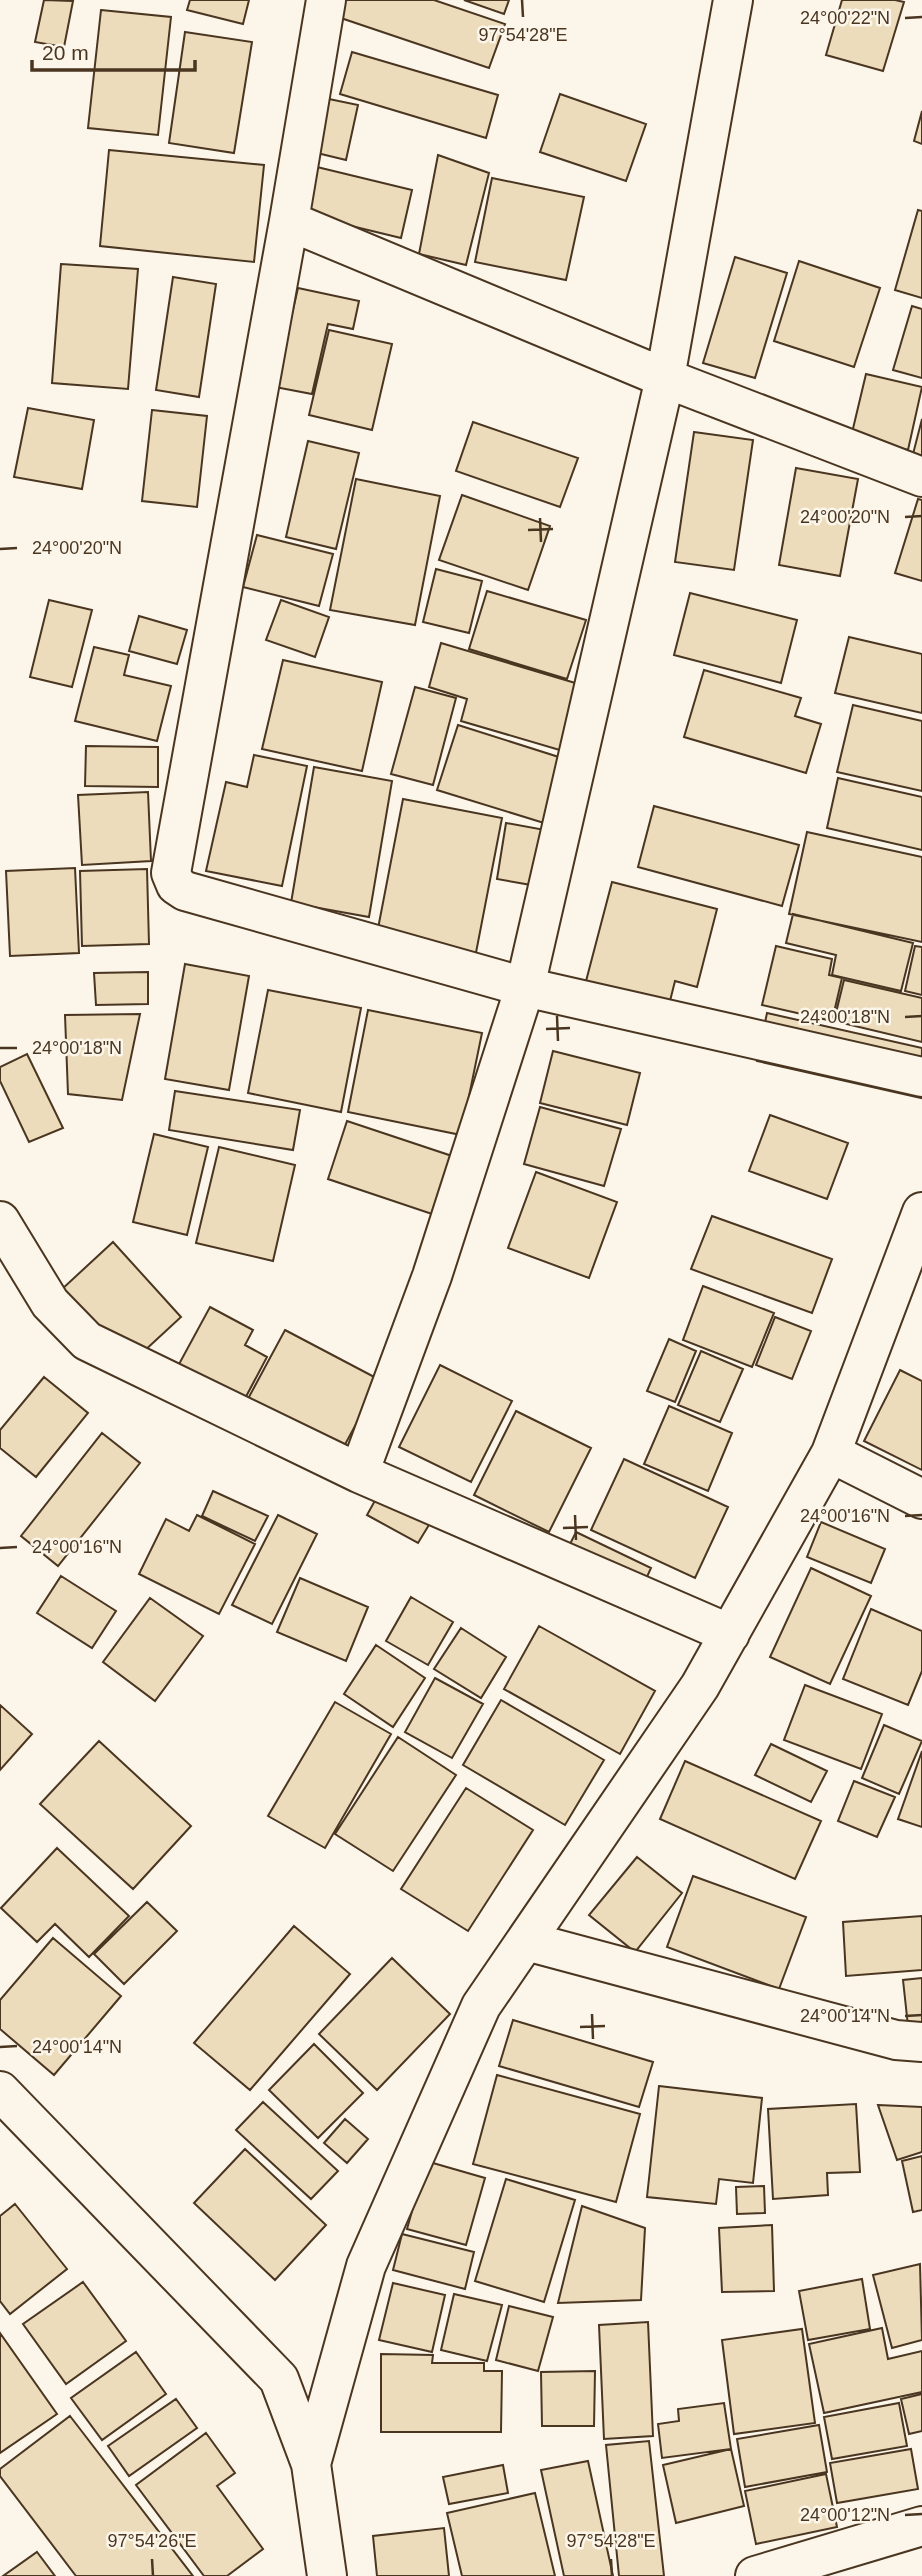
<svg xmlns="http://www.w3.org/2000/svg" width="922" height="2576" font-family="Arial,sans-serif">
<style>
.building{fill:#ecdcbc;stroke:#4a3520;stroke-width:2}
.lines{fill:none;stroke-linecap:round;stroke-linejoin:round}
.minor-casing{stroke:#4a3520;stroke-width:42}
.minor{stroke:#fbf6e9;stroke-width:38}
.ticks{fill:none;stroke:#4a3520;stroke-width:2.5}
.ticks-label{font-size:18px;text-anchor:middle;fill:#4a3520;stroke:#fbf6e9;stroke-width:5;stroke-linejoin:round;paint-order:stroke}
</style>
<rect width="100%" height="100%" fill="#fbf6e9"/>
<path class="building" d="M44,0L73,1L64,47L35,42Z
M190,0H249L243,24L187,10Z
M333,0H434L505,24L489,68L329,14Z
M464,0H509L504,14Z
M842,0H895L904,2L883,71L826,55Z
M101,10L171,17L158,135L88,128Z
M185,32L252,42L234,153L169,143Z
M352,52L498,95L486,138L340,94Z
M560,94L646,124L626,181L540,152Z
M329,99L358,105L346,160L317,153Z
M922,111V144L914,141Z
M109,150L264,165L254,262L100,246Z
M438,155L489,173L466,265L419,254Z
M317,167L412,190L401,238L306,215Z
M492,178L584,197L566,280L475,262Z
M918,210L922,211V298L895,290Z
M735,257L787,273L755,378L703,363Z
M799,261L880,288L854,367L774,341Z
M61,264L138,269L128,389L52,383Z
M173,277L216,284L199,397L156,390Z
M298,288L359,301L353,329L328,324L312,394L275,387Z
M912,306L922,309V378L893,370Z
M329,330L392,344L372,430L309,415Z
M866,374L922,387L908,450L851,437Z
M28,408L94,420L82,489L14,477Z
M152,410L207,416L197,507L142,501Z
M922,419V457L913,454Z
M473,422L578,458L560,507L456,471Z
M694,432L753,440L734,570L675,562Z
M308,441L359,453L336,549L286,537Z
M796,468L858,479L840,576L779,565Z
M356,479L440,496L415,625L330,610Z
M462,495L550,526L528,590L439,560Z
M918,499L922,500V581L895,573Z
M257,535L333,554L319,606L243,587Z
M436,569L482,581L469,633L423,622Z
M487,591L586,620L567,679L469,649Z
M690,593L797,620L781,683L674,655Z
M49,600L92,610L72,687L30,677Z
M281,600L329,617L315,657L266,640Z
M139,616L187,630L177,664L129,651Z
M849,637L922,654V713L835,693Z
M441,643L582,685L563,751L461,721L467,699L429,687Z
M94,647L129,655L124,675L171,686L157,741L75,721Z
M283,660L382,682L362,771L262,749Z
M704,670L801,698L795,716L821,724L806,773L684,737Z
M415,687L456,698L433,785L391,774Z
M853,705L922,721V791L837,772Z
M458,725L565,759L544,823L437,790Z
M86,746L158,747V787L85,786Z
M254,755L307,766L282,886L206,871L226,782L247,787Z
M314,767L392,781L369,917L291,903Z
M838,778L922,797V850L827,828Z
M148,792L151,861L82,865L78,795Z
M403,799L502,818L474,963L375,944Z
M654,806L799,845L782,906L638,867Z
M506,823L545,830L537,886L497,879Z
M807,832L922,857V942L789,914Z
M75,868L79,953L10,956L6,871Z
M147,869L149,944L82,946L80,871Z
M612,882L717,909L697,987L675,981L664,1025L580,1004Z
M793,914L913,943L901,991L832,975L836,955L786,943Z
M776,946L832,959L829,975L842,978L832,1021L762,1005Z
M915,946L922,947V995L905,991Z
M185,964L249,976L229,1090L165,1079Z
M148,972V1004L96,1005L94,973Z
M844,980L922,998V1042L834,1021Z
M268,990L361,1008L341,1112L248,1093Z
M368,1010L482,1033L461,1135L348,1112Z
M767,1013L922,1048L921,1098L757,1061Z
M140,1014L122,1100L68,1094L65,1015Z
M553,1051L640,1073L627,1125L540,1103Z
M27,1054L63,1128L29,1142L0,1081V1067Z
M175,1091L300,1110L293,1150L169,1130Z
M540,1107L621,1129L604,1186L524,1164Z
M770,1115L848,1143L827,1199L749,1171Z
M347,1121L452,1156L432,1214L328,1179Z
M154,1134L208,1147L187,1235L133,1222Z
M219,1147L295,1165L273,1261L196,1243Z
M536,1172L617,1202L589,1278L508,1248Z
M712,1216L832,1259L812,1313L691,1269Z
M113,1242L181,1317L129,1365L61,1290Z
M703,1286L774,1313L752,1367L683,1340Z
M210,1307L253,1330L245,1345L267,1357L232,1423L166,1388Z
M775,1317L811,1331L792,1379L756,1365Z
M285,1330L380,1380L329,1474L235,1423Z
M669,1339L696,1351L675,1402L647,1391Z
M701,1351L743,1369L720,1422L678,1405Z
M440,1365L512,1401L471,1482L399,1447Z
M900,1370L922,1381V1470L864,1441Z
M44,1377L88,1413L36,1477L0,1448V1430Z
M669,1406L732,1433L708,1491L644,1464Z
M516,1411L591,1448L549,1532L474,1495Z
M102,1433L140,1463L58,1566L21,1536Z
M624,1459L728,1507L695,1578L591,1530Z
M383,1486L435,1515L418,1543L367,1515Z
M213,1491L268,1516L255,1541L202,1516Z
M197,1515L255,1544L219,1614L139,1574L166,1519L189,1531Z
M278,1515L317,1534L272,1624L232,1605Z
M821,1522L885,1549L871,1583L807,1557Z
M576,1532L651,1568L642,1588L566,1552Z
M811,1568L871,1596L830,1684L770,1657Z
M61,1576L116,1611L92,1648L37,1613Z
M300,1578L368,1607L346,1661L277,1632Z
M411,1597L453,1622L428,1665L386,1641Z
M150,1598L203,1636L155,1701L103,1662Z
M871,1609L922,1631V1671L908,1705L843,1679Z
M539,1626L655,1691L620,1754L504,1689Z
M461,1628L506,1657L481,1698L434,1669Z
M376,1645L425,1678L393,1727L344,1694Z
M435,1678L483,1704L452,1758L405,1732Z
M805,1685L882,1714L861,1769L784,1740Z
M501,1700L604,1760L565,1825L463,1765Z
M335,1702L391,1734L325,1848L268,1816Z
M0,1705L32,1734L0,1770Z
M884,1725L922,1741L899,1794L862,1778Z
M398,1737L456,1775L393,1871L335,1834Z
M99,1741L191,1826L133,1889L40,1804Z
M771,1744L827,1771L811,1802L755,1775Z
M922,1751V1827L898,1819Z
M685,1761L821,1821L795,1879L660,1819Z
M854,1781L895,1797L877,1837L838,1821Z
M466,1788L533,1830L468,1931L401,1889Z
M57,1848L129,1916L89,1957L55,1924L37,1942L1,1908Z
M637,1857L682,1893L635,1952L589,1915Z
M693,1876L806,1917L779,1989L667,1947Z
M147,1902L177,1931L124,1984L94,1954Z
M922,1916V1970L846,1976L843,1922Z
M294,1926L350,1974L250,2090L194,2043Z
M53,1938L121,1996L54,2075L0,2029V2000Z
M392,1958L450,2014L377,2090L319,2034Z
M922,1978V2025L908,2026L903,1980Z
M513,2020L653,2062L639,2107L499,2066Z
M314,2044L363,2093L318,2138L269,2090Z
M497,2075L640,2114L616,2202L473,2164Z
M659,2086L762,2098L753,2183L719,2179L716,2204L647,2197Z
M263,2102L338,2171L311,2199L236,2130Z
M856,2104L860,2172L827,2173L828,2195L773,2199L768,2109Z
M878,2105L922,2107V2152L897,2160Z
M345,2119L368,2139L347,2163L324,2143Z
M245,2149L326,2225L275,2280L194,2203Z
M922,2156V2210L913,2212L902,2161Z
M426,2161L485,2178L466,2245L407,2229Z
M506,2179L575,2200L544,2302L475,2281Z
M764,2186L765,2213L737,2214L736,2187Z
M15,2204L67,2269L10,2314L0,2301V2216Z
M582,2206L645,2228L641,2300L558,2303Z
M772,2225L774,2291L722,2292L719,2228Z
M402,2234L474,2252L465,2289L393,2270Z
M920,2264L922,2340L892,2348L873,2275Z
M862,2279L870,2329L808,2340L799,2291Z
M83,2282L126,2341L66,2384L23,2324Z
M393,2283L445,2295L432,2352L379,2340Z
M454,2294L502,2305L487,2361L441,2350Z
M509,2306L553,2317L538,2371L496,2360Z
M648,2322L653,2436L604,2439L599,2325Z
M882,2328L888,2359L922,2351V2392L824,2413L809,2344Z
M802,2329L815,2423L734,2434L722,2340Z
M0,2333L57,2414L0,2453Z
M136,2352L166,2394L102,2440L71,2398Z
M381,2354L433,2355L432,2363H484V2371H502L501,2432H381Z
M595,2371L594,2426H542L541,2372Z
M922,2394V2431L909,2434L901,2399Z
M176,2399L197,2428L129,2476L108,2446Z
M724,2403L731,2449L662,2458L658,2424L679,2421L678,2409Z
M899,2403L907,2446L832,2459L824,2417Z
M70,2416L193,2576H76L0,2476V2469Z
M819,2425L827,2472L745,2487L737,2439Z
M206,2433L235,2473L217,2486L263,2549L227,2576H204L136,2485Z
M649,2441L664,2576H619L606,2445Z
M731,2449L744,2506L676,2523L663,2465Z
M911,2449L918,2489L837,2503L830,2463Z
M588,2461L613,2576H564L541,2470Z
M503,2465L508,2493L449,2504L443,2477Z
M826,2474L837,2527L756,2544L745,2491Z
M535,2493L555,2576H462L447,2513Z
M444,2528L449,2576H377L373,2536Z
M37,2552L55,2576H3Z"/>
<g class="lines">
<defs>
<path id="minor" d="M326,0L289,221L171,873L176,885L185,891L525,987L922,1077
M289,221L665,378L922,477
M0,1221L50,1303L87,1341L359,1473L730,1634
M831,1453L922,1499
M359,1473L432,1276L525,987L665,378L733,0
M526,1941L896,2040L922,2042
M0,2091L279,2379L311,2464L327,2576
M311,2464L366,2266L481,2006L700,1686L831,1453L922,1212
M755,2576L922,2526"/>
</defs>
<use href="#minor" class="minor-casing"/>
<use href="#minor" class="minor"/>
</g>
<path class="ticks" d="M522,0L523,17M905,18L922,17M905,517L922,516M540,518L541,542M528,530L553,529M0,549L17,548M557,1016L558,1041M905,1017L922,1016M546,1029L570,1028M0,1048H17M575,1515L576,1540M905,1516L922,1515M563,1528L588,1527M0,1548L17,1547M592,2014L593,2039M905,2016L922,2015M580,2027L605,2026M0,2047L17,2046M905,2515L922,2514M152,2559L153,2576M611,2559L612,2576"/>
<g class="ticks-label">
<text x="845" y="24">24°00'22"N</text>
<text x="523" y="41">97°54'28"E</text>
<text x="845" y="523">24°00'20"N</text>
<text x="77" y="554">24°00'20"N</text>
<text x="845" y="1023">24°00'18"N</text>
<text x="77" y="1054">24°00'18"N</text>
<text x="845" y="1522">24°00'16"N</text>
<text x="77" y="1553">24°00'16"N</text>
<text x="845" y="2022">24°00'14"N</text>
<text x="77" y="2053">24°00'14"N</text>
<text x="845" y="2521">24°00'12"N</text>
<text x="152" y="2547">97°54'26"E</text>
<text x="611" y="2547">97°54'28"E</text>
</g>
<path d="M32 60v10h163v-10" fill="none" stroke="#4a3520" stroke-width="3.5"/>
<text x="42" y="60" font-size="21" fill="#4a3520" stroke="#fbf6e9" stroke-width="5" paint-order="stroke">20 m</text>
</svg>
